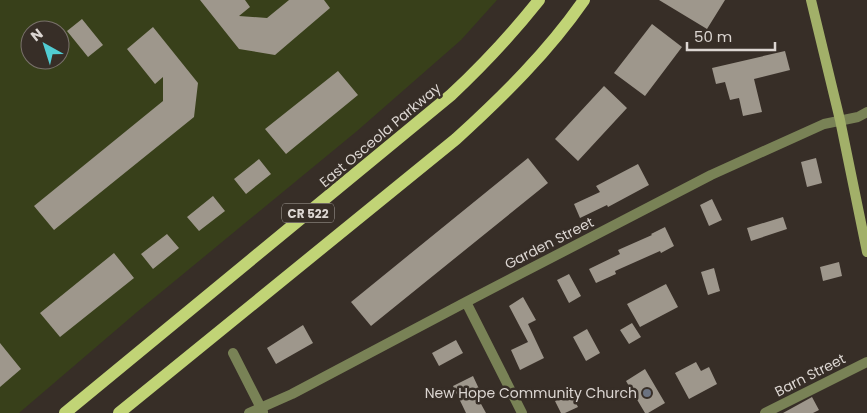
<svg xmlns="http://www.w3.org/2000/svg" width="867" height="413" font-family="Poppins,sans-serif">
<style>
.green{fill:#38401a;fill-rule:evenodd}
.building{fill:#9e978c}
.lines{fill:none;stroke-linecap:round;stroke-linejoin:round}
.street{stroke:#798256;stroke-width:10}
.secondary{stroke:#a2b069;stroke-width:10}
.primary{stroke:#c1d476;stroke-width:12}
.worship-dot{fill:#6b7280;stroke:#372e27;stroke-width:2}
.labels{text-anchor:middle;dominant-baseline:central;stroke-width:5;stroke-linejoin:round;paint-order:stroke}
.shield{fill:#372e27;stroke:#aaa49f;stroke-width:1}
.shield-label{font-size:12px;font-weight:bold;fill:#dcd6d2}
.street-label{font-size:14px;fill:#dcd6d2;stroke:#372e27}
.poi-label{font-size:14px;fill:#dcd6d2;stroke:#372e27;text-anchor:end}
</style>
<rect width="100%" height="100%" fill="#372e27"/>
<path class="green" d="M0,0H497L461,40L357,131L137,312L19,413H0ZM30,30H60V60H30Z"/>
<path class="building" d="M200,0H245L250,7L239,16L267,18L289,0H324L330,8L275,55L239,49Z
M659,0H725L707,29Z
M82,19L103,45L88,57L67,31Z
M652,24L682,47L645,96L614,73Z
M153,27L198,83L194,117L54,230L34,206L163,101V77L155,84L127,49Z
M785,51L790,70L754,79L762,112L743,116L739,98L730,100L725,82L716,84L712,68Z
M338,71L358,95L286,154L265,129Z
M604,86L627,108L578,161L555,139Z
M528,158L548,183L371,326L351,302Z
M816,158L822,183L807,187L801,162Z
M259,159L271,174L246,194L234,179Z
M638,164L649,185L608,207L607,205L580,218L574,204L600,192L596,186Z
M213,196L225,211L199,231L187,217Z
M712,199L722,220L709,226L700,205Z
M783,217L787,229L751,241L747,228Z
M665,227L674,246L661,253L660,251L615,271L616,274L596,283L589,269L620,254L618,250L652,235L651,234Z
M167,234L179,248L153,269L141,254Z
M114,253L134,278L60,337L40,313Z
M839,262L842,276L823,281L820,267Z
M714,268L720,291L708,295L701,272Z
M569,274L581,296L569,303L557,280Z
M666,284L678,307L640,327L627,304Z
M523,297L536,320L528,324L544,358L520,370L511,350L528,342L509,306Z
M632,323L641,337L629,344L620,330Z
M303,325L313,343L276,364L267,348Z
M587,329L600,353L586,361L573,337Z
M456,340L463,353L439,366L432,353Z
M0,343L21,369L0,387Z
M696,362L701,371L709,367L717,384L689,399L675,373Z
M645,369L665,403L648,413H645L626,381Z
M473,376L480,391L475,393L486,413H466L453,386Z
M571,393L578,407L565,413H561L555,401Z
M812,397L819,410L813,413H783Z"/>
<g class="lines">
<path class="street" d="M466,302L522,413
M233,353L263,412
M249,413L292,394L466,302L711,175L824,124L858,117L867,112
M765,413L867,362"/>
<path class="secondary" d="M811,0L840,120L867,252"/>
<path class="primary" d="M65,413L451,95C483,65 512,34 539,0
M119,413L456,139C503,96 548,52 584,0"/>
</g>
<circle class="worship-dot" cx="647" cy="393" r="5"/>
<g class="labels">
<rect class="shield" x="282" y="203.5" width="52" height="19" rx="4"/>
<g class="shield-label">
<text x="308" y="213">CR 522</text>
</g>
<g class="street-label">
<text transform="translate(380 135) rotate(-40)">East Osceola Parkway</text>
<text transform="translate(549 243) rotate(-27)">Garden Street</text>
<text transform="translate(810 375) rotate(-27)">Barn Street</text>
</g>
<g class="poi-label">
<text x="637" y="393">New Hope Community Church</text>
</g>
</g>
<g transform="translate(45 45) rotate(321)"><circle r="24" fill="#372e27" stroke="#79716b"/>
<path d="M0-4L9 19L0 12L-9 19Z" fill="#51ccd2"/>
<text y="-8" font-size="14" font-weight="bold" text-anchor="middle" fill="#dcd6d2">N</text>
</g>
<path d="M687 42v8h88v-8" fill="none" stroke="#dcd6d2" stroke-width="2.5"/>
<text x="694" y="42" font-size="15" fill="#dcd6d2" stroke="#372e27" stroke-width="4" paint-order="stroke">50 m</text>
</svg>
